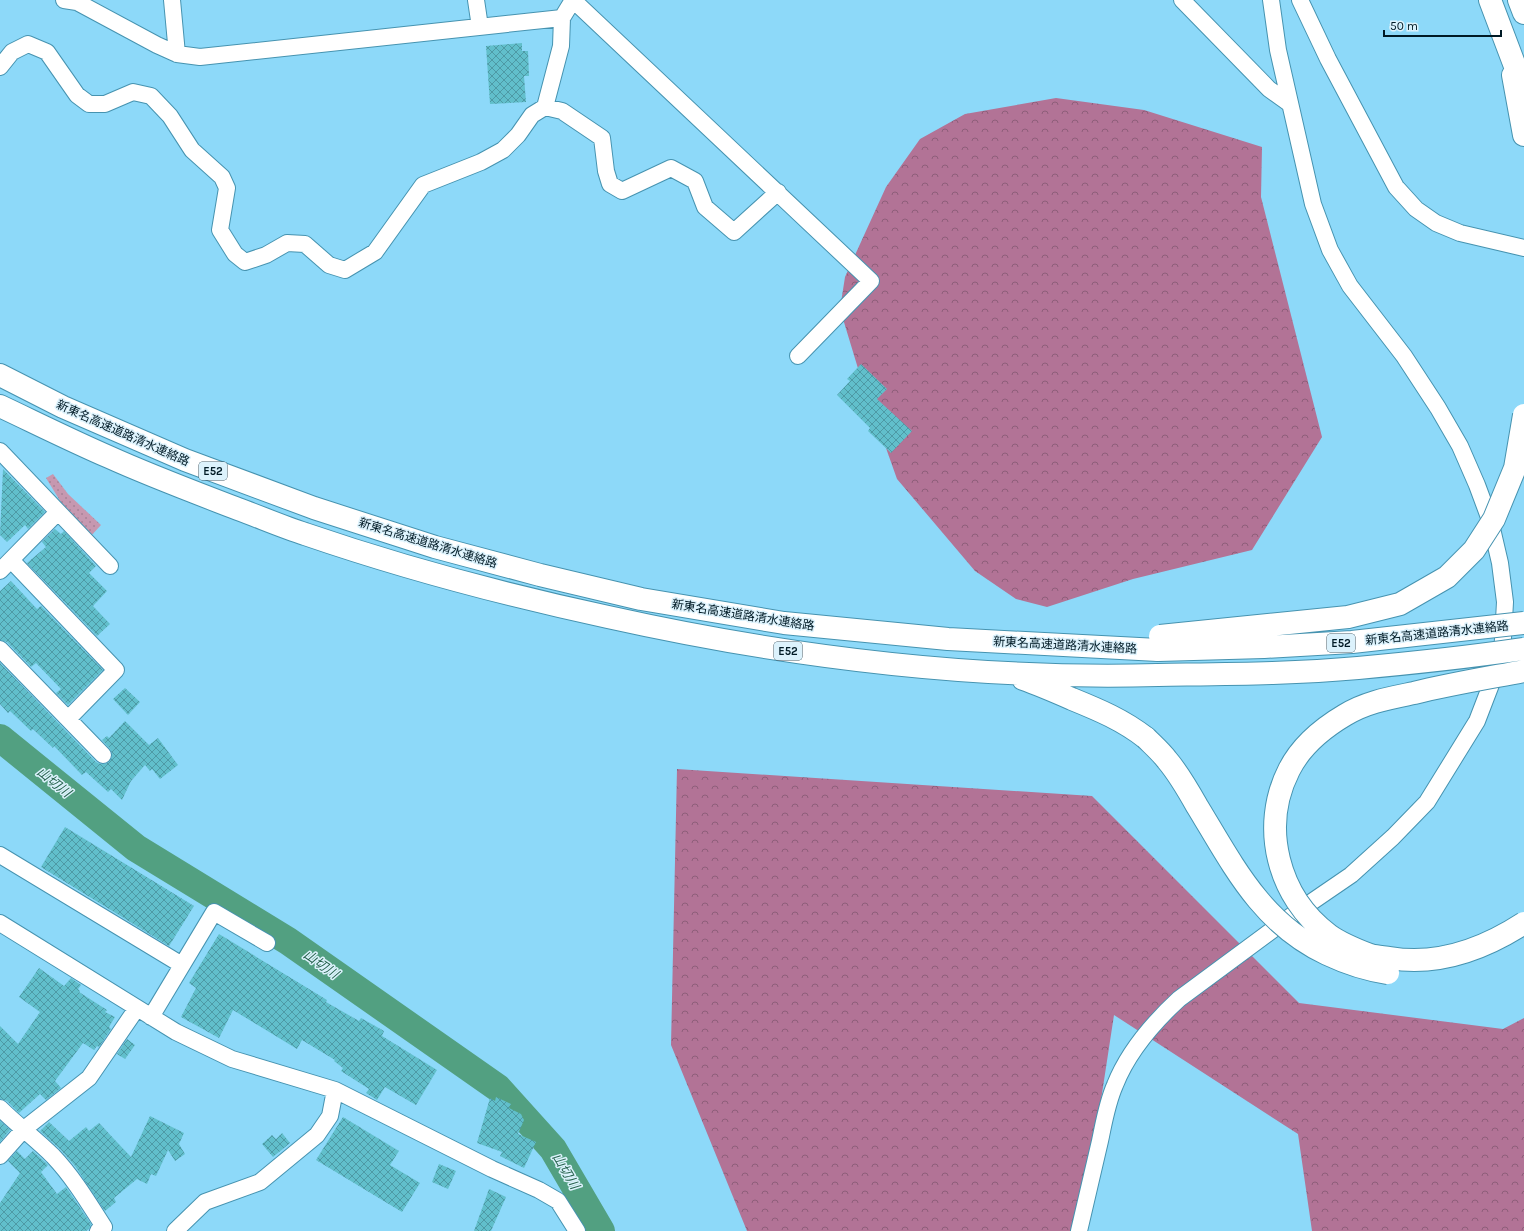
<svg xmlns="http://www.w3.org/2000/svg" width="1524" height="1231" font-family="Karla,'Noto Sans JP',sans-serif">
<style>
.grass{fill:url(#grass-dots)}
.forest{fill:url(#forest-crowns)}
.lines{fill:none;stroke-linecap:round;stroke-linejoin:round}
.river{stroke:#52a081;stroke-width:28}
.building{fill:url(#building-cross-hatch)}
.minor-casing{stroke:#4693b0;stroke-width:18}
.highway-casing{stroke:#4693b0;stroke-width:24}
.minor{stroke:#fff;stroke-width:16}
.highway{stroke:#fff;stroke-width:22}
.highway-bridge-casing{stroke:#4693b0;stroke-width:24;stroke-linecap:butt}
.highway-bridge{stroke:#fff;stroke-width:22}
.labels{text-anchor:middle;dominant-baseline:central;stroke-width:3;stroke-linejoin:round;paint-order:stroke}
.shield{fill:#dcf2fc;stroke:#425b66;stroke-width:1}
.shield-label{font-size:11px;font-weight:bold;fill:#001a25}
.street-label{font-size:12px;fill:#001a25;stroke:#dcf2fc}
.water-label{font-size:13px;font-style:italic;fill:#26624c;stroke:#dcf2fc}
</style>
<defs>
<pattern id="grass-dots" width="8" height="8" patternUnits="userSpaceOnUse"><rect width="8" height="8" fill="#c698b0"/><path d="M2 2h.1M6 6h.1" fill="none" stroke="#a88297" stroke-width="1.8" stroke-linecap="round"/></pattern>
<pattern id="forest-crowns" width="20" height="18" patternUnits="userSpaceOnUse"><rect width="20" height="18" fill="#b27396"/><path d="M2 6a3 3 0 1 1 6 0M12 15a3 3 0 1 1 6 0" fill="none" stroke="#8e5e7a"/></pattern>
<pattern id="building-cross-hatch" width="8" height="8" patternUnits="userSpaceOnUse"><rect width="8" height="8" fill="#61bfcb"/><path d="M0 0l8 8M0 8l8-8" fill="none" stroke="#4e9aa5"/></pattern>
</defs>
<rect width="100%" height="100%" fill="#8dd9f9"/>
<path class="grass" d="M53,474L68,494L101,525L90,537L70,517L46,478Z"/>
<path class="forest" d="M1056,98L1144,110L1262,147L1261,197L1322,437L1252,550L1133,579L1047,607L1016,599L975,571L897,479L860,375L840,309L845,277L886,187L920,139L965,114Z
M677,769L1092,796L1299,1003L1503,1029L1524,1018V1231H1312L1298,1134L1114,1015L1081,1231H747L671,1045Z"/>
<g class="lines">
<path class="river" d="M0,738L136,848L288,941L498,1088L553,1149L601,1231"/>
</g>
<path class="building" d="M522,43V51H528L529,76H524L526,102L490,104L486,46Z
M861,364L887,389L877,399L912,431L891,453L868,431L870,428L837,395L850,381L847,379Z
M3,469L45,512L28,529L25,525L7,542L0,535Z
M55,529L61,534L64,531L96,566L89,573L107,591L93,606L110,624L97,636L27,563L46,547L42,542Z
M11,581L37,609L41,606L103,670L68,705L56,693L61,689L36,663L31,667L7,642L0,640V591Z
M0,663L96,762L100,764H105L109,762L112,757V753L110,749L102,740L107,736L109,738L125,721L149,745L158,738L178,765L160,779L152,769L150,771L145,765L131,781L122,800L111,789L108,792L86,772L82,775L54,746L53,748L33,729L31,731L10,711L8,713L0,704Z
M125,688L140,702L128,715L113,699Z
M65,827L194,906L169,946L41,867Z
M219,934L327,1000L326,1002L359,1021L361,1018L384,1031L382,1036L437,1070L416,1105L385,1087L377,1100L366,1093L369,1089L341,1071L343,1068L334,1061L335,1060L302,1040L297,1049L233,1010L219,1038L181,1017L196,988L189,983Z
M39,968L64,986L71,978L81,985L78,989L80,991L79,992L107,1010L105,1012L115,1017L109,1027L111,1029L99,1047L97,1046L94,1050L83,1043L55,1081L61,1088L46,1100L40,1094L19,1113L7,1101L0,1099V1026L18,1044L40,1012L19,997Z
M127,1039L135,1045L125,1059L117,1054Z
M496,1097L511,1104L509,1108L521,1114L524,1120L518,1134L536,1142L524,1168L500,1156L502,1152L477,1143L490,1098L495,1101Z
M150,1116L184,1133L179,1144L185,1154L175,1161L168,1150L156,1176L151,1174L147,1184L137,1179L114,1198L116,1202L105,1211L75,1166L60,1149L40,1131L49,1122L69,1141L86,1127L89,1131L99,1123L131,1157Z
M343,1117L399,1151L390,1165L420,1183L402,1212L316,1160Z
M0,1121L10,1130L0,1142Z
M282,1133L290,1143L273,1157L262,1144L272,1135L276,1139Z
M17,1151L25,1159L33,1151L46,1163L48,1165L41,1172L57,1194L66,1187L91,1224L89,1229L86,1231H0V1203L20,1173L8,1161Z
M439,1164L456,1171L448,1189L432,1182Z
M489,1189L506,1197L491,1231H474Z"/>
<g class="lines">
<defs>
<path id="minor" d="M64,0L77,2L157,45L177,54L200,57L562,18L573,0
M172,0L177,54
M476,0L480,27
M573,0L871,281L798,356
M1182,0L1269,89L1290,104
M1300,0L1328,59L1396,187L1416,209L1436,223L1460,233L1524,248
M0,67L12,52L28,44L47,52L77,95L89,104H105L133,92L151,96L170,116L192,150L222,177L227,188L220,230L235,254L245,262L266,255L287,243L305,244L329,265L345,270L375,252L423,185L481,162L503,150L518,135L532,115L545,107L562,111L602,138L606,171L610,184L622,191L671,168L695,181L705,207L734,232L778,192
M545,107L561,46L562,18
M0,451L110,566
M11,560L116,670L68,719
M0,571L58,512
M0,649L103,755
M0,855L182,965
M0,923L176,1032L232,1059L335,1090L492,1169L539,1190L558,1201L577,1231
M151,1017L214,912L267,943
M0,1108C17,1125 36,1139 53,1156C73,1177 88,1202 104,1227L98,1231
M0,1156L24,1129L89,1078L137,1008
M175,1231L205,1202L260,1182L317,1135L330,1116L335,1090
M1079,1231C1086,1201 1093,1171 1100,1141C1104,1122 1107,1103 1115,1085C1128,1052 1153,1023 1179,999L1294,914L1351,875L1393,837L1427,802L1477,721L1502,656L1505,602L1500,563L1490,520L1477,485L1460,446L1438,408L1404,356L1350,286L1330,250L1313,204L1278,50L1271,0"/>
<path id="highway" d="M1490,0L1524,90
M1519,0L1524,13
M1513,75L1524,135
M0,375L63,407L185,460L314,508L435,547L540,575L641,599L784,623L948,639L1158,650
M0,406C36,423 72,441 109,457C151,476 194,492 238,509C260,517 283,527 305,534C404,568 506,595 608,617C788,657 973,680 1158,675
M1023,679C1040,685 1056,692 1072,699C1099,710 1123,720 1146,738"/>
</defs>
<use href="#minor" class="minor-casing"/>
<use href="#highway" class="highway-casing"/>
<use href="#minor" class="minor"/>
<use href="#highway" class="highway"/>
<defs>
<path id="highway-bridge" d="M1160,636L1348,617L1400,604L1447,577L1474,550L1494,519L1515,468L1524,415
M1158,650L1264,647L1352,642L1524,623
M1524,671C1487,678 1450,684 1414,693C1390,698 1366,702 1345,715C1323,728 1301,746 1289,770C1260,827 1278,897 1329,935C1340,943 1357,950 1370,955C1376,957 1384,957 1390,958C1438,966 1484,949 1524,923
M1158,675C1225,674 1292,674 1358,668C1414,663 1469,657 1524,649
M1146,738C1153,745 1161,752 1167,760C1179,774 1188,790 1197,806C1233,865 1261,923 1327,954C1346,963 1367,970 1388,973"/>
</defs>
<use href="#highway-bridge" class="highway-bridge-casing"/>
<use href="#highway-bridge" class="highway-bridge"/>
</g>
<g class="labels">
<g class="shield">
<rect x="199" y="462" width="28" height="18" rx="3"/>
<rect x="1327" y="634" width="28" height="18" rx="3"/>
<rect x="774" y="642" width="28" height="18" rx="3"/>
</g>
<g class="shield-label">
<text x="213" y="471">E52</text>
<text x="1341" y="643">E52</text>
<text x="788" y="651">E52</text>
</g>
<g class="street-label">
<text transform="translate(123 433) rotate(24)">新東名高速道路清水連絡路</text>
<text transform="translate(428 543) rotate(17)">新東名高速道路清水連絡路</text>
<text transform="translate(743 615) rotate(9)">新東名高速道路清水連絡路</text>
<text transform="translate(1437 633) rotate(-6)">新東名高速道路清水連絡路</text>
<text transform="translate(1065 645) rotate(3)">新東名高速道路清水連絡路</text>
</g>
<g class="water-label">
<text transform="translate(54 782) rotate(39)">山切川</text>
<text transform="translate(321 964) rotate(35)">山切川</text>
<text transform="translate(566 1171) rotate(59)">山切川</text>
</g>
</g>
<path d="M1384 30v6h117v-6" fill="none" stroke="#001a25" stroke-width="2"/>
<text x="1390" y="30" font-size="12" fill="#001a25" stroke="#dcf2fc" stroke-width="3" paint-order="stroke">50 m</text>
</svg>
